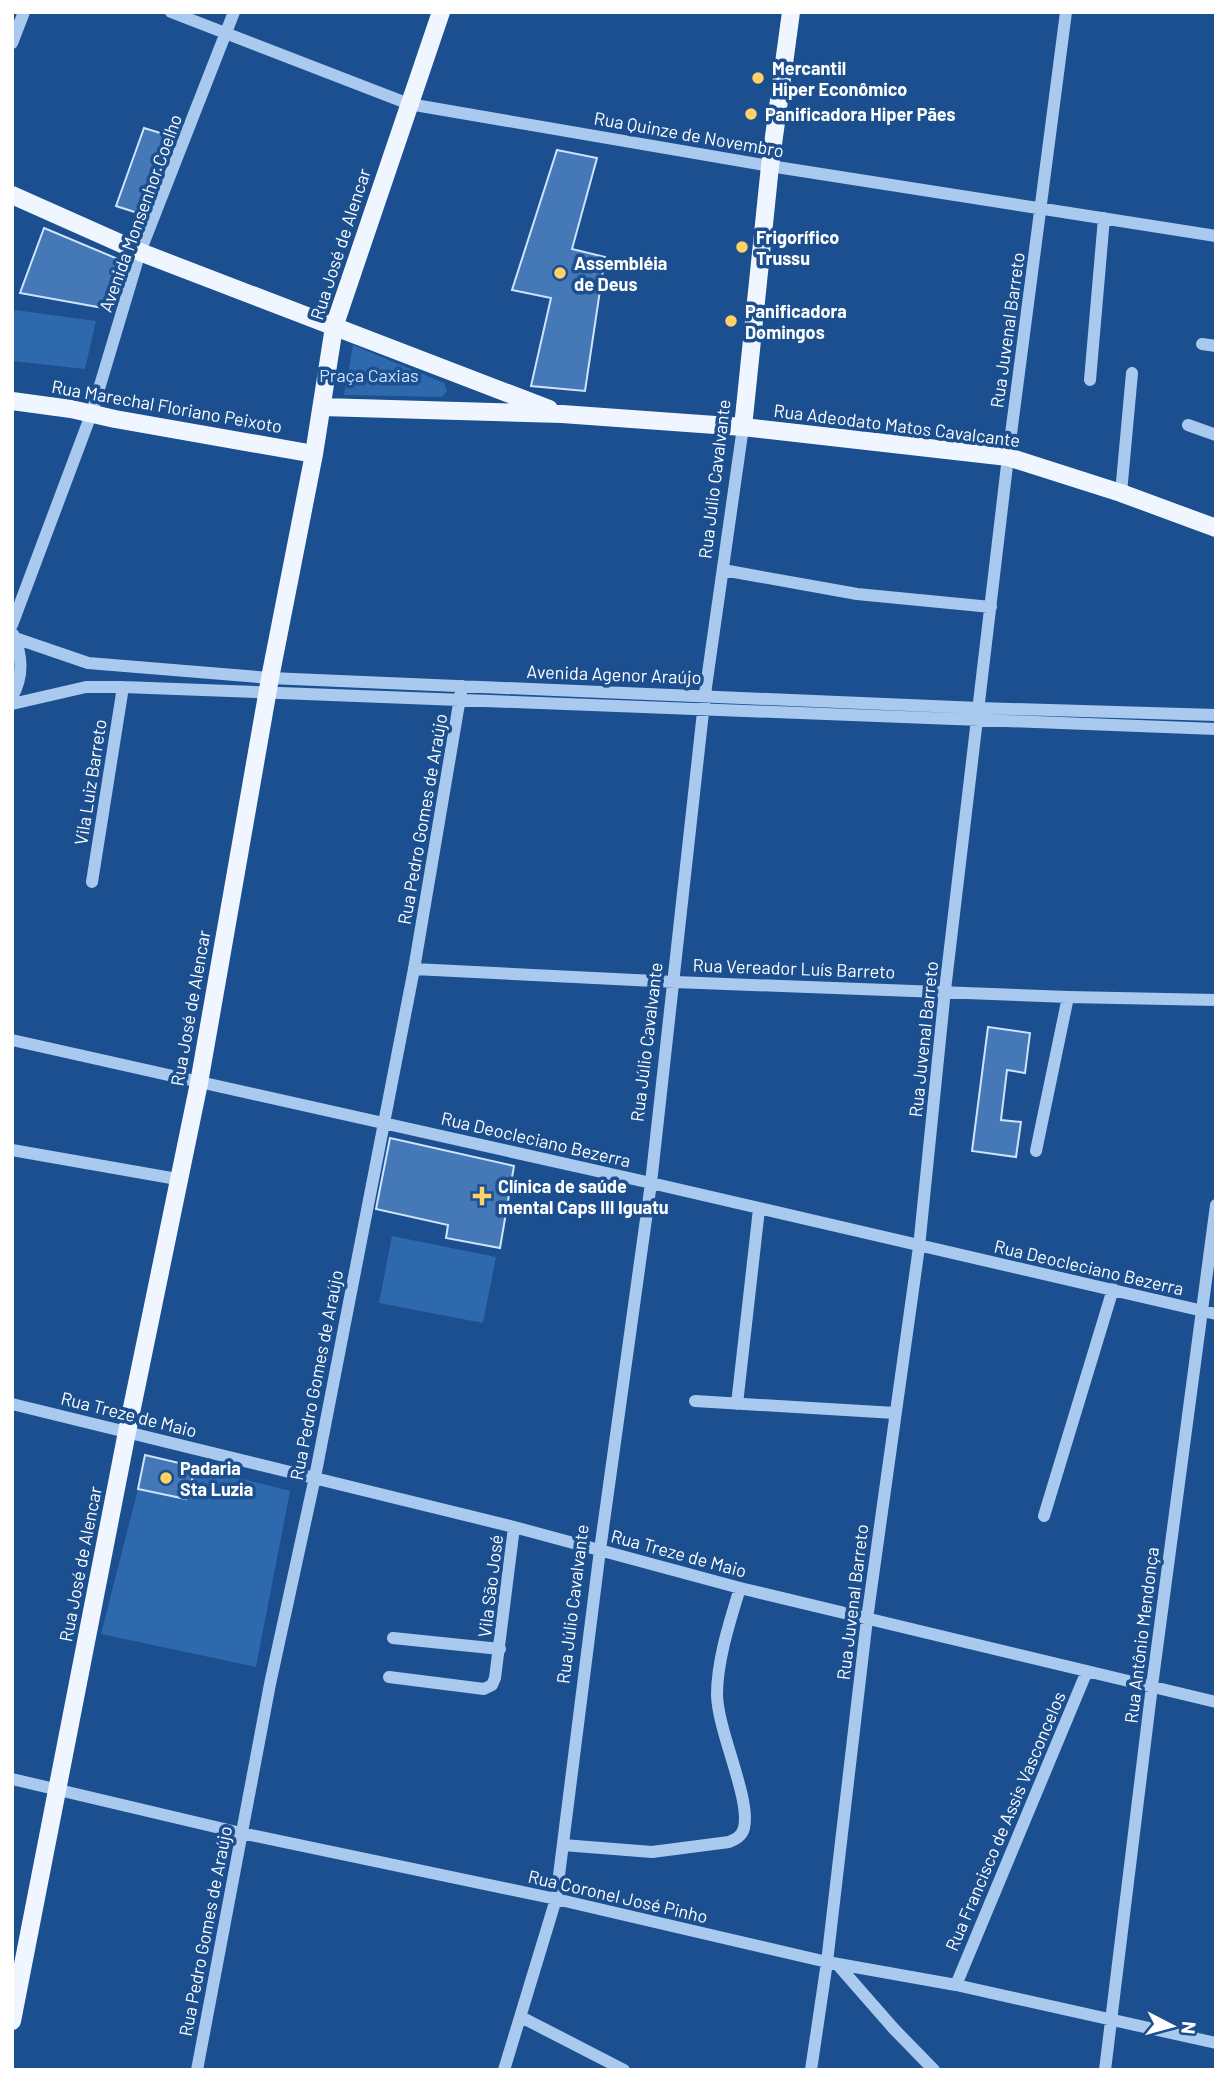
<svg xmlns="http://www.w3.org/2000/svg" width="1228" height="2082" font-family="Barlow,sans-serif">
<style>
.green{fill:#2e69ad}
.building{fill:#4478b7;stroke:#cfe3fa;stroke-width:2}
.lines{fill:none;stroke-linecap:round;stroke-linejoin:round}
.minor{stroke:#a9c9ee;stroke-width:12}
.major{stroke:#f0f6ff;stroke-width:18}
.poi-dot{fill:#ffd166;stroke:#1b4f8f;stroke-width:2.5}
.labels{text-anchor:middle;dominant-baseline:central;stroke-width:7;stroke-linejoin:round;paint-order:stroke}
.poi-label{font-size:18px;font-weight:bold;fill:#fff;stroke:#1b4f8f;text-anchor:start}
.street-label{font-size:18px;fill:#fff;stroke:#1b4f8f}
.park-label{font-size:18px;fill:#cfe3fa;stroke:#1b4f8f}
</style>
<rect width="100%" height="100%" fill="#1b4f8f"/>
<path class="green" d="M15,310L96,321L85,369L12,361V323Z
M353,345L444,383L447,391L442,397L344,395Z
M392,1236L496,1257L483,1323L379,1303Z
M196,1467L290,1491L256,1667L101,1634L138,1489L186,1499Z"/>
<path class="building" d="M144,128L173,137L144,215L116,206Z
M557,150L597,158L572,249L605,257L585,391L531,386L551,298L512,290Z
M44,228L125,262L109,309L20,293Z
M988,1027L1030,1033L1025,1073L1007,1070L1001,1120L1021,1122L1016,1157L972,1151Z
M390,1138L514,1166L500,1248L446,1238L448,1225L376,1209Z
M145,1455L196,1467L186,1499L138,1489Z"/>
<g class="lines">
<path class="minor" d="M171,12L409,104L770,166L1216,236
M12,43L24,12
M1202,344L1216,346
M1090,380L1104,218
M1188,425L1216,435
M1121,493L1132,373
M723,570L857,594L991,607
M12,625L92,412L140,252L234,12
M15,638L88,663L270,678L979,708L1216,715
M12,697C24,676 22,654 13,634
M12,704L86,687H123L1216,729
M92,882L123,687
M414,969L675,982L1068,997L1216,1000
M12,1040L651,1183L1216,1314
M12,1150L177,1179
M1036,1151L1068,997
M695,1401L895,1413
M12,1404L514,1527L740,1588L1216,1702
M737,1404L759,1209
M1044,1516L1113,1289
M393,1638L500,1649
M389,1677L484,1689L492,1685L495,1678L514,1527
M12,1779L241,1833L556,1899L827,1962L956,1985L1216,2043
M563,1845L652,1852L729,1842C736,1839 742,1836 744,1828C751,1799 718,1732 717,1695C717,1660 730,1621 740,1588
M838,1965L894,2029L934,2070
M956,1985L1087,1671
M521,2017L624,2070
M197,2070L270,1684L315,1477L414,969L462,686
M504,2070L556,1899L600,1550L651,1183L705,694L743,427
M811,2070L827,1962L867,1619L919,1247L945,990L1008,457L1066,12
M1105,2070L1152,1686L1216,1205"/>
<path class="major" d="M12,195L140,252L549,409
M12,401L71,409L115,419L314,454
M322,407L562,414L743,427L1008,457L1121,493L1216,528
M743,427L770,166L791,12
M12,2021L127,1432L199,1083L270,678L314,454L334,327L441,12"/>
</g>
<g class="poi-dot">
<circle cx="758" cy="78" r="7"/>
<circle cx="751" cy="114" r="7"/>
<circle cx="742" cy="247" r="7"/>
<circle cx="560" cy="273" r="7"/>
<circle cx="731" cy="321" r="7"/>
<path d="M478.5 1185.5h7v7h7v7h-7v7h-7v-7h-7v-7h7z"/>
<circle cx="166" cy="1478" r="7"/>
</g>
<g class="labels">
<g class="poi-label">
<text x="772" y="68">Mercantil<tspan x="772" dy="21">Hiper Econômico</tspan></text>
<text x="765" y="114">Panificadora Hiper Pães</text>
<text x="756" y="237">Frigorífico<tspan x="756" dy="21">Trussu</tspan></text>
<text x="574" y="263">Assembléia<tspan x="574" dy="21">de Deus</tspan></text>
<text x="745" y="311">Panificadora<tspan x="745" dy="21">Domingos</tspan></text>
<text x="498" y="1186">Clínica de saúde<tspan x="498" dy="21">mental Caps III Iguatu</tspan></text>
<text x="180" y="1468">Padaria<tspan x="180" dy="21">Sta Luzia</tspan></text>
</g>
<g class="street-label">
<text transform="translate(689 134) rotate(10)">Rua Quinze de Novembro</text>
<text transform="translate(140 213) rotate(-70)">Avenida Monsenhor Coelho</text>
<text transform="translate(340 244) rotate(-72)">Rua José de Alencar</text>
<text transform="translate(1007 330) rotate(-82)">Rua Juvenal Barreto</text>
<text transform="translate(167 406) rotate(10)">Rua Marechal Floriano Peixoto</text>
<text transform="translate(897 425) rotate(7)">Rua Adeodato Matos Cavalcante</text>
<text transform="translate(714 479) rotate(-83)">Rua Júlio Cavalvante</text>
<text transform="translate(614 674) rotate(2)">Avenida Agenor Araújo</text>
<text transform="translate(90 782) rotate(-81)">Vila Luiz Barreto</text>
<text transform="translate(422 819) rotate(-80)">Rua Pedro Gomes de Araújo</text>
<text transform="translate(794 968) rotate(2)">Rua Vereador Luís Barreto</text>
<text transform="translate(190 1008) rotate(-80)">Rua José de Alencar</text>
<text transform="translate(923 1039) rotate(-84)">Rua Juvenal Barreto</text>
<text transform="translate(646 1042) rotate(-83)">Rua Júlio Cavalvante</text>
<text transform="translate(536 1139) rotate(13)">Rua Deocleciano Bezerra</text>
<text transform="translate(1089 1267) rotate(13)">Rua Deocleciano Bezerra</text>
<text transform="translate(316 1375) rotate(-79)">Rua Pedro Gomes de Araújo</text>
<text transform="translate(129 1414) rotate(14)">Rua Treze de Maio</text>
<text transform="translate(679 1553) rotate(15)">Rua Treze de Maio</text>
<text transform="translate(80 1564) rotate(-79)">Rua José de Alencar</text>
<text transform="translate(490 1586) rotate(-83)">Vila São José</text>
<text transform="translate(852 1602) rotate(-83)">Rua Juvenal Barreto</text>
<text transform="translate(572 1604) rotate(-83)">Rua Júlio Cavalvante</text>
<text transform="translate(1141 1635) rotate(-83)">Rua Antônio Mendonça</text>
<text transform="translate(1005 1821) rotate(-67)">Rua Francisco de Assis Vasconcelos</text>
<text transform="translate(618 1896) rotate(13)">Rua Coronel José Pinho</text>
<text transform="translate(205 1931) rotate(-79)">Rua Pedro Gomes de Araújo</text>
</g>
<g class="park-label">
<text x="369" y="375">Praça Caxias</text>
</g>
</g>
<rect width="1228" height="2082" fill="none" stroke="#ffffff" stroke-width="28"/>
<g transform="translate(1172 2026) rotate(96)" stroke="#1b4f8f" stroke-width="5" paint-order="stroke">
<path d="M0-5L12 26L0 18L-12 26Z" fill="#ffffff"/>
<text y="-10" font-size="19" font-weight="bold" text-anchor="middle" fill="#ffffff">N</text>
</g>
</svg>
